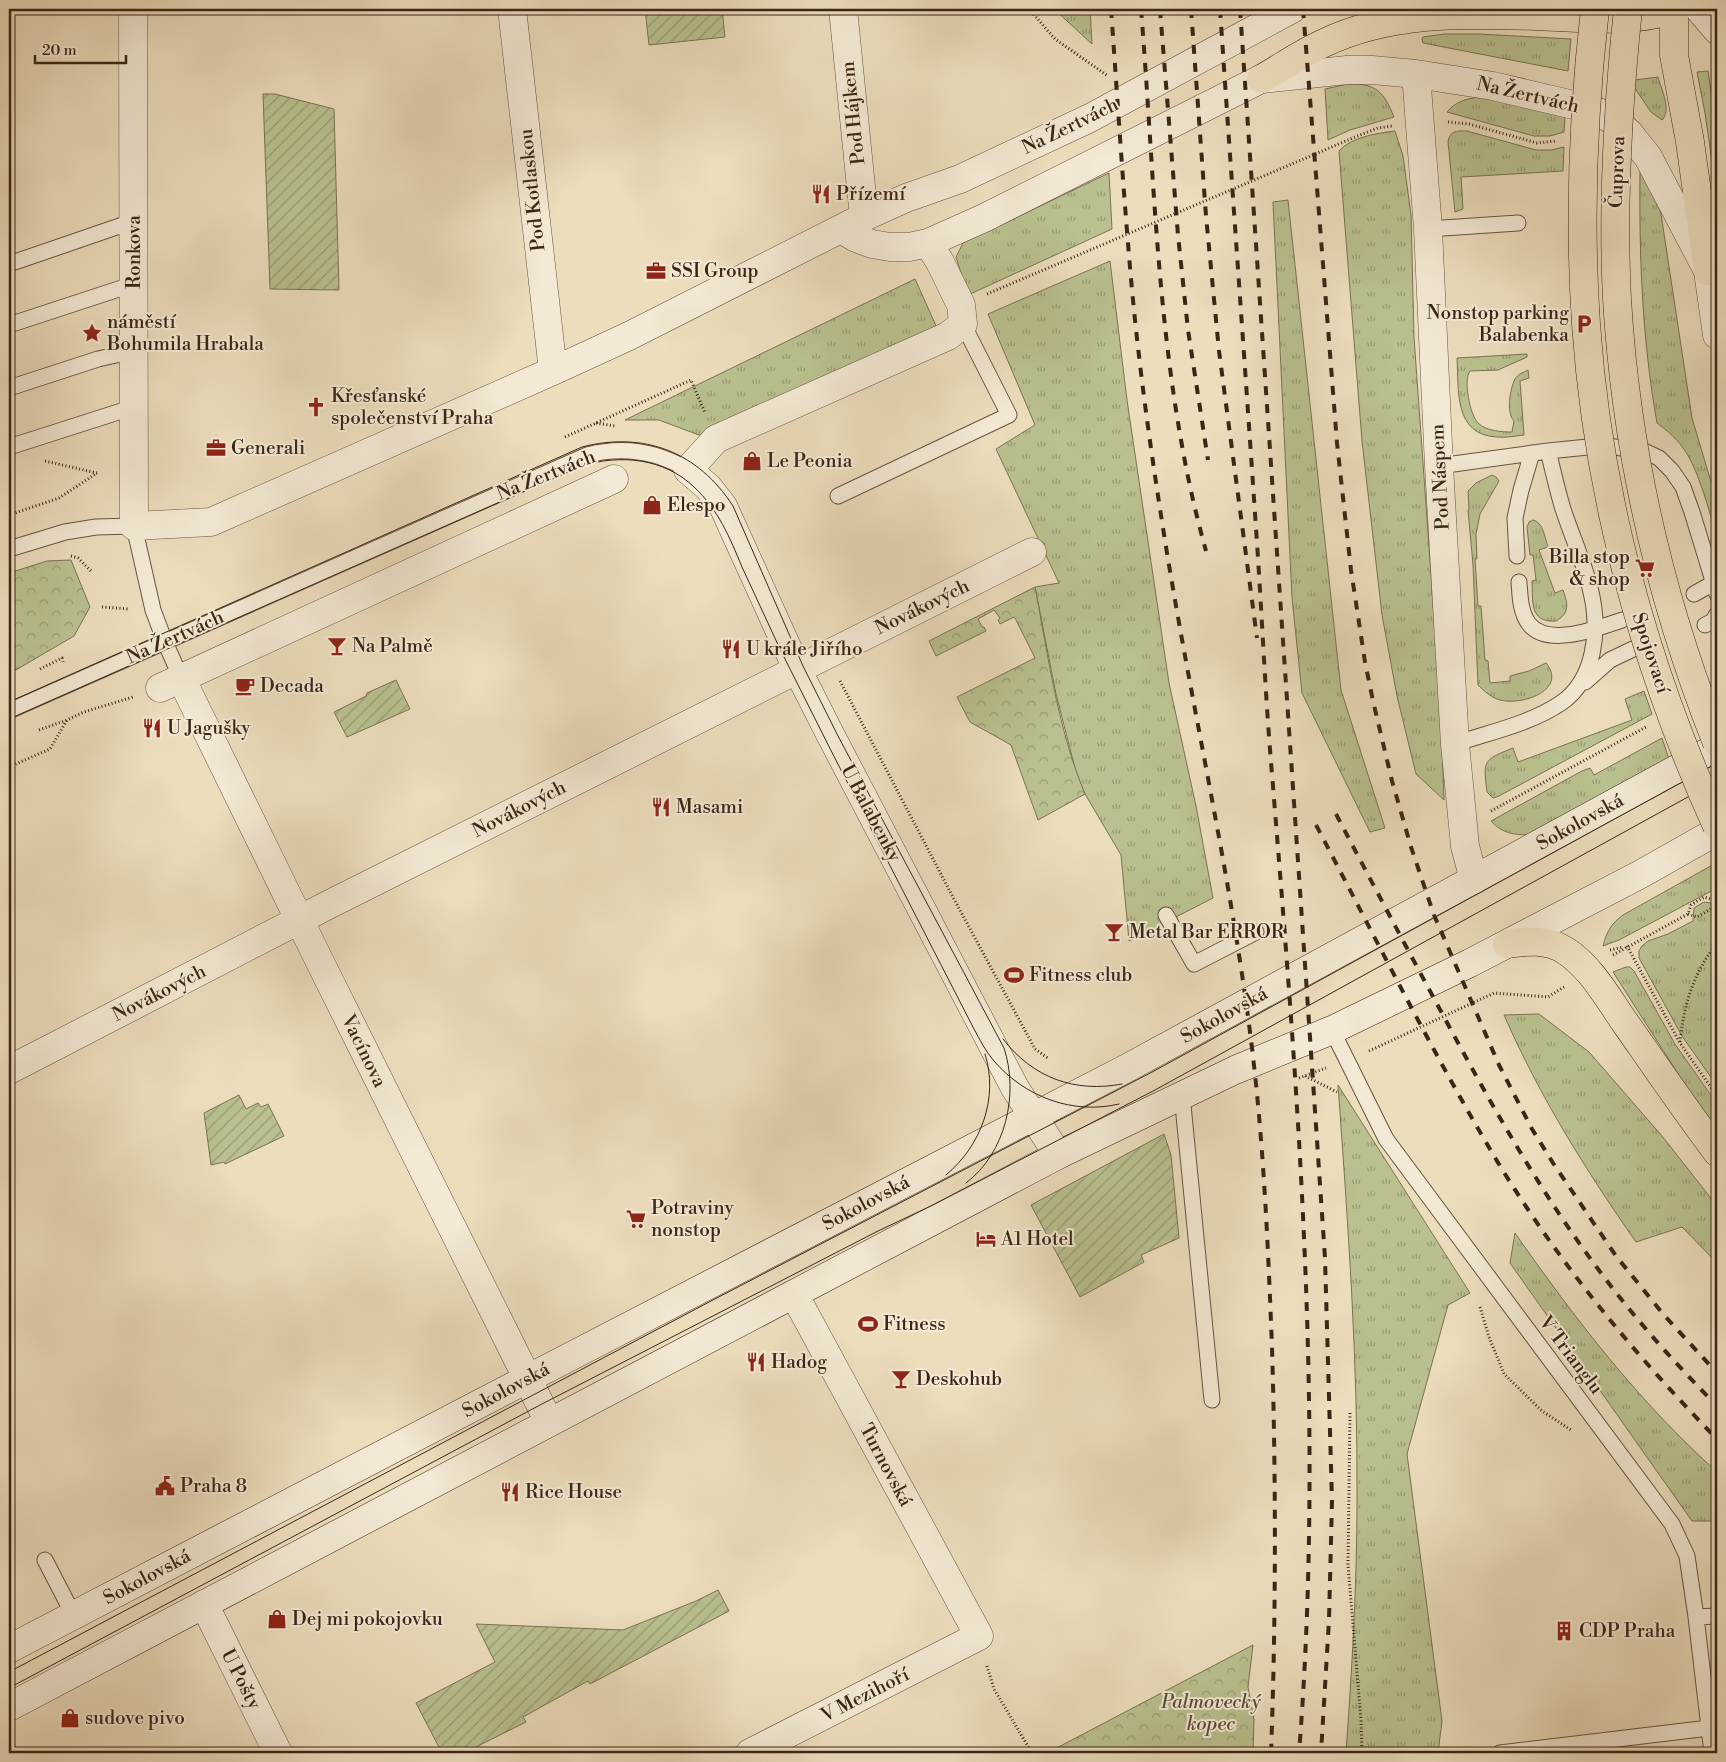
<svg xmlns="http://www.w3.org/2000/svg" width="1726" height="1762" font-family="'Libre Bodoni',serif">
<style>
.grass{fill:url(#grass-tufts);stroke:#7a7353}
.park{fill:url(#park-crowns);stroke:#7a7353}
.garden{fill:url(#garden-furrows);stroke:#7a7353}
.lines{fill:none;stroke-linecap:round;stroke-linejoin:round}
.lane-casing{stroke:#665440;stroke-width:17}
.street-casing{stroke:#665440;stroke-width:29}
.secondary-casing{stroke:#3a2617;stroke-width:29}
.primary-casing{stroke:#3a2617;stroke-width:29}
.path{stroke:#3a2617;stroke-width:3;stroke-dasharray:1 2.5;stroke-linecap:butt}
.lane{stroke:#f3e9d4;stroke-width:15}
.street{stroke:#f3e9d4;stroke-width:28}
.secondary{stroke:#f3e9d4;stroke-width:28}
.primary{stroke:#ecddbd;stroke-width:28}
.tram{stroke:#3a2617;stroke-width:1}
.rail{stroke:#3a2617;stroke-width:4;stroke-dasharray:9 9;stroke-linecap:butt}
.primary-bridge-casing{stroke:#3a2617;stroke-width:29;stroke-linecap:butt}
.primary-bridge{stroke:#ecddbd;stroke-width:28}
.labels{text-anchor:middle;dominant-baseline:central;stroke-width:4;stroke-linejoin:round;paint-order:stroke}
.street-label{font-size:19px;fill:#3a2617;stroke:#f3e9d4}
.poi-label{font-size:19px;fill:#3a2617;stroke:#f3e9d4;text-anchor:start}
.park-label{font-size:19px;font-style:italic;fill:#5a4c35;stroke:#f3e9d4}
</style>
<defs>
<pattern id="grass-tufts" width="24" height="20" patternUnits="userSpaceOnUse" patternTransform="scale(1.25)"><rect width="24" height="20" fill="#bac08f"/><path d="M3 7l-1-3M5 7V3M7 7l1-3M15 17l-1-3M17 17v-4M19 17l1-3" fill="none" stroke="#989c74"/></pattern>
<pattern id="park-crowns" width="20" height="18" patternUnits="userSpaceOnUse" patternTransform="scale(1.25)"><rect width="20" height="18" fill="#bac08f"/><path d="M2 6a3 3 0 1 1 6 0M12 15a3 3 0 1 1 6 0" fill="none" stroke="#989c74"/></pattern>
<pattern id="garden-furrows" width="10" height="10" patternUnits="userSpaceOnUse" patternTransform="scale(1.25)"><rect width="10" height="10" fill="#bac08f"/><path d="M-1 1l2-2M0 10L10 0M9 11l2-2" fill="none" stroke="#989c74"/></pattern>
</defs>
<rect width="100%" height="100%" fill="#ecddbd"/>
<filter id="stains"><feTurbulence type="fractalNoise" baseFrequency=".004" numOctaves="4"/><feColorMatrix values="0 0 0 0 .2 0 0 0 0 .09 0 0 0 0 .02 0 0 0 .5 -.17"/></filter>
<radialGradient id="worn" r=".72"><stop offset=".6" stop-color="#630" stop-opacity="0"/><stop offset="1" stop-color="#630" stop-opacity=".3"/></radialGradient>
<path class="grass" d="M1054,9H1090L1092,44Z
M1444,34H1479L1571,39L1568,71L1423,43L1422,39L1423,37Z
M1708,71L1717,137V197L1705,113L1697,72Z
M1658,77C1661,89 1672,110 1662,120L1651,112L1634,87L1635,80Z
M1348,84C1376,83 1384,92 1394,117L1350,130L1328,140L1325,89Z
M1482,97L1565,116L1564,132L1550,136H1534L1447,112C1456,101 1468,98 1482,97Z
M1395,131L1403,156L1411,215L1414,337L1441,715L1444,800L1416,774L1397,696L1382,615L1362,441L1339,151C1351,137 1378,133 1395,131Z
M1459,131H1467L1536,150H1551L1564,147L1563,171L1461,177L1463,209L1455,212L1448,142C1449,135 1452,132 1459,131Z
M1640,169L1656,199L1661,214L1692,418L1717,502V529C1711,521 1709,509 1706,500C1694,465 1688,445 1657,423C1642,339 1639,254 1640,169Z
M1109,173L1112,229L968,295L956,257L963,243Z
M1288,200L1341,690L1385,828L1370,832L1302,693L1292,598L1273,202Z
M1110,261L1127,400L1169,683L1196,806L1213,898L1129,941L1121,855L1085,794L1076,772L1056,694L1035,587L1059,583L996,449L1035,425L988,314Z
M915,279L937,328L699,435L659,420H625Z
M1527,354V357L1498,370L1470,371C1463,380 1470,415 1478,423C1486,431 1502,432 1512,432L1514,421C1506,413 1510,389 1515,379C1518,374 1524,372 1528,370L1529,378L1520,381L1524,435C1515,436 1505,438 1497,437C1453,435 1459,389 1457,358Z
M1492,475L1496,477L1499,481L1480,514L1476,534L1477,559H1475L1478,606H1481L1485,660L1488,661L1490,683L1510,681V676L1529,671L1546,663C1568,690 1522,706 1500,700C1492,698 1484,691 1478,685L1473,565L1468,510L1469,509L1468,491L1476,483Z
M1533,520C1543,522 1545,538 1548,547L1539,550L1555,593L1563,590C1568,604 1570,613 1556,621C1529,623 1533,601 1532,581L1536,580L1533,555H1530L1527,527L1529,522Z
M1644,691L1652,714L1499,796L1493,798L1487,792C1483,760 1483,760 1513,748L1518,762L1632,720L1625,699Z
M1662,738L1669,759L1533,834C1518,836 1502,834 1491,821L1582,771L1590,768L1594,775Z
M1716,863L1717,866V888L1619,940L1603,946C1607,931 1611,924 1623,915Z
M1704,902L1717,904V1086L1682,1036L1639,958V951L1642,946L1648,941L1668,934L1693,921L1694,908Z
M1626,967H1630L1634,971L1675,1044L1717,1104V1130L1691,1094L1613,972Z
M1539,1014L1589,1052L1662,1136L1717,1206V1263L1682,1227L1636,1242C1585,1169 1540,1097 1504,1015Z
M1338,1085L1470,1293L1448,1305L1407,1454L1442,1721L1438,1753H1346C1352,1669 1357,1585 1357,1500C1358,1362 1348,1223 1338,1085Z
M1515,1233C1575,1319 1639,1402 1717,1472V1521H1692L1510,1263Z"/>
<path class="park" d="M71,560L90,607L74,636L9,674V573L47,561Z
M1035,587C1048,656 1058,729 1085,794L1038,820L1011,745L970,722L957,697L1035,658L1015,618L1014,617L1000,624L998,620L1000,618L994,610L978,619L982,627H984L986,631L936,656L929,641Z
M1253,1645L1248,1687L1254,1720L1253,1753H1047Z"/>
<path class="garden" d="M645,9H663L664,11L689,9H722L725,37L649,45Z
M263,94H275L334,109L339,290L270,289Z
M396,680L410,709L347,737L334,712L366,696L367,693Z
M239,1095L246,1109L258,1103L261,1107L268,1104L284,1136L225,1164L224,1162L211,1165L204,1113Z
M1164,1134L1171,1155L1179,1238L1141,1255L1144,1262L1080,1297L1031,1205Z
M718,1590L729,1611L590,1684L588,1681L523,1717L526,1722L464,1753H442L416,1703L495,1662L476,1624L623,1630L696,1601Z"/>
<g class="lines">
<defs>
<path id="lane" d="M1428,229L1518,223
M9,264L134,221
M9,325L134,284
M9,388L98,359L134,351
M9,447L134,407
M1439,466L1548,451L1588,447L1607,446L1644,451L1659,458L1672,471L1683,487L1692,512L1717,594
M838,496L1009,415L963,324
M9,549L65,532L96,527L134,526L153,610L165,642L181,678
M1517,556L1515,518L1521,490L1532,453
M1519,582C1520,595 1520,612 1529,624C1548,648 1598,628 1622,620
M1694,594L1717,581
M1705,625L1713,621L1717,614
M1585,682L1610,660L1633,649
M9,711L587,455C623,446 657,451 688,470
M1455,744C1490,732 1530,724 1561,703C1595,680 1600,630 1591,592C1585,564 1572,537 1563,509C1557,490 1553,470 1548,451
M1166,915L1194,964L1256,932
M1332,1030L1386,1139L1672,1524L1687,1556L1696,1617L1712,1753
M1182,1095L1212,1400
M45,1560L74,1616
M1696,1617L1717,1616
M1500,1753L1709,1728"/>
<path id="street" d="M133,9L134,526L211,522L553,371L629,336L864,217L906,198L960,179L1090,118L1292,9
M512,9L553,371
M843,9L864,217
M1699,9L1717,30
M1416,74L1428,229L1439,466L1455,744L1465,846L1474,880
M841,229L856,238L872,244L890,247H909L928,243L984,218L1261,79L1347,70H1372L1416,74L1493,86L1578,106L1598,112L1618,123L1629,133L1648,157L1708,271L1717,335
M928,243L940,262L961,305L963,324L948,336L716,439L688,470L708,487L723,506L797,669L830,734L1015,1088L1058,1155
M181,678L319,960L549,1422
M160,688L614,479
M9,1070L328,905L1032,552
M204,1604L278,1753
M750,1753L979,1636L794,1294"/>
<path id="secondary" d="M9,1649L527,1379L1129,1067L1717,747
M9,1707L1058,1155L1235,1070L1332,1030L1470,963L1641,874L1717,831"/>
<path id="primary" d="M1674,9V55L1690,142L1708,271
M1261,79C1282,67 1302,53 1324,43C1391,11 1464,14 1536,16C1582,18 1631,24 1675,9
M1507,944C1526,941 1548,939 1566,951C1592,968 1609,1000 1626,1024C1656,1067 1686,1111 1717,1152"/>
</defs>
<use href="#lane" class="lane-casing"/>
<use href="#street" class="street-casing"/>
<use href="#secondary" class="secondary-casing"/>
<use href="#primary" class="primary-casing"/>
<path class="path" d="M1029,9L1055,39L1108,76
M9,13L17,9
M1448,122L1469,124L1537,143L1556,141
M987,294L1355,137L1378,128L1392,126
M596,423L615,426
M565,437L691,380L705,413
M45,461L97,473
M9,515L59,498L97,473
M71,556L78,558L92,572
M102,607L129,609
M40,669L62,658L63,662
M840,681L955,901L1035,1049L1049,1059
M39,730L67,720
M9,767L50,749L67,720L84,712L133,697
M1491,811L1646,727
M1688,914L1697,917L1714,907V900
M1627,946L1680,1043L1717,1096
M1610,950L1623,947
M1613,955L1688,914L1691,905L1704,897L1714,900L1717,898
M1680,1042C1684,1004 1693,974 1717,943
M1369,1051L1494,993L1548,997L1564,987
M1305,1076L1337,1092
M1299,1078L1326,1068
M1480,1307L1489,1337L1504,1374L1542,1411L1571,1430
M1350,1413L1348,1565L1361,1720L1362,1753
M987,1666L994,1689L1032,1753"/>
<use href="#lane" class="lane"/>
<use href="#street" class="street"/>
<use href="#secondary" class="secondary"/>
<use href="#primary" class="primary"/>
<path class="tram" d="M9,702L582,447C644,431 698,452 733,506L803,666L838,736L1004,1048C1019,1094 1006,1153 966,1183
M9,719L581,466C620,454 664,458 694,487C718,509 730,538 742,567C755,594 767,622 780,649C843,776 909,902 974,1029C980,1040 986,1052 994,1061C1025,1097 1073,1115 1119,1104
M1003,1039C1033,1078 1075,1093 1122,1084
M946,1175C981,1146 999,1098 985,1054
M9,1672L711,1301L1154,1071L1717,763
M9,1688L540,1405L878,1231L933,1205L1155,1090L1717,781"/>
<path class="rail" d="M1111,9C1117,91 1122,173 1129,255C1137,355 1151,454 1167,553C1194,718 1232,882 1252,1048C1264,1148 1268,1247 1272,1347C1276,1483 1276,1618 1271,1753
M1141,9C1153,156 1156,306 1183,451C1189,485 1197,518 1206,551
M1160,9L1178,235L1188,330L1208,460
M1191,9L1206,216L1219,351L1257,638
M1220,9C1232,187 1245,365 1257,543C1262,616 1265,689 1271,762C1298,1092 1325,1423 1299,1753
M1240,9L1325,1258L1332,1501L1329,1620L1321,1753
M1303,9L1337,443L1351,570L1365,662L1373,701L1392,781L1411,847L1434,915L1499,1065L1532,1129L1553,1163L1616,1256L1663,1314L1717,1373
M1336,814C1369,877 1403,941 1437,1004C1486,1095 1536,1186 1598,1269C1634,1318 1675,1363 1717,1406
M1316,825C1375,937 1432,1052 1497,1161C1559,1263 1633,1353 1717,1439"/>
<defs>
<path id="primary-bridge" d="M1595,9C1583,113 1579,219 1586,324C1598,498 1645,667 1717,826
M1628,9C1618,105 1612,202 1617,299C1626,451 1661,602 1717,743"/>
</defs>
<use href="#primary-bridge" class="primary-bridge-casing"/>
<use href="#primary-bridge" class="primary-bridge"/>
</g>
<defs>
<symbol id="restaurant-bare" viewBox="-9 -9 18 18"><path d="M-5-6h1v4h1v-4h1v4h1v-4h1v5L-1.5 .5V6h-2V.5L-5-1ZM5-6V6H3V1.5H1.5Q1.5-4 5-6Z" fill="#8f2418" stroke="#f3e9d4" stroke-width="2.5" paint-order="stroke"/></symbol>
<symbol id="office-bare" viewBox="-9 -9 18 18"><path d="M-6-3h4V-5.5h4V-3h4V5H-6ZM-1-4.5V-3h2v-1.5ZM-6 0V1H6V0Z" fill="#8f2418" stroke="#f3e9d4" stroke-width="2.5" paint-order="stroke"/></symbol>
<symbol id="parking-bare" viewBox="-9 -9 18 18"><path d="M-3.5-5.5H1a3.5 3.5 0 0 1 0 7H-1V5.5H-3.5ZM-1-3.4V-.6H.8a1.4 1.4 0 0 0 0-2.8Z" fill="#8f2418" stroke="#f3e9d4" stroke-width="2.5" paint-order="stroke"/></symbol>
<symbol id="sight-bare" viewBox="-9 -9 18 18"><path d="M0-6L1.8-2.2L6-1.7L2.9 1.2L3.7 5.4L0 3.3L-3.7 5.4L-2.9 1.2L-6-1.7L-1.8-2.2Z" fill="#8f2418" stroke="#f3e9d4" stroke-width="2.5" paint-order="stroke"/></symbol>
<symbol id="church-bare" viewBox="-9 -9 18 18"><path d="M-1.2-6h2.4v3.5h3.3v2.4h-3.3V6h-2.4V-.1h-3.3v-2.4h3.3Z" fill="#8f2418" stroke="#f3e9d4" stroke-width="2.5" paint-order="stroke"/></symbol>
<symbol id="shop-bare" viewBox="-9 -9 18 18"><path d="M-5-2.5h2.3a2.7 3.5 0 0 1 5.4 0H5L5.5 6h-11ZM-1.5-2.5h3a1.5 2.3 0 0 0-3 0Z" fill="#8f2418" stroke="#f3e9d4" stroke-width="2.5" paint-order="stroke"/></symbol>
<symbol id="supermarket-bare" viewBox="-9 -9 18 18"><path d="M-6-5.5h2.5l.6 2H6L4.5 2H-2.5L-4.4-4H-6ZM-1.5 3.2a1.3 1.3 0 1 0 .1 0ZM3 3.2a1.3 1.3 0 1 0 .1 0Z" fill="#8f2418" stroke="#f3e9d4" stroke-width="2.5" paint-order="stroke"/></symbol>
<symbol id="bar-bare" viewBox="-9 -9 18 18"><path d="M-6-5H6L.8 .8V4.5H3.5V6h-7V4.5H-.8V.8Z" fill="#8f2418" stroke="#f3e9d4" stroke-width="2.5" paint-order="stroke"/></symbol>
<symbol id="cafe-bare" viewBox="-9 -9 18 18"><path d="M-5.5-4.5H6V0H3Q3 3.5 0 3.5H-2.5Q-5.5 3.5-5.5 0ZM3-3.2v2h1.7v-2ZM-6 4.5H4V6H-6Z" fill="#8f2418" stroke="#f3e9d4" stroke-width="2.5" paint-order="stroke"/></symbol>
<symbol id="stadium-bare" viewBox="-9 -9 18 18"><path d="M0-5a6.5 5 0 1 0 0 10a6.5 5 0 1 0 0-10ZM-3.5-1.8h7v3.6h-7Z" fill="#8f2418" stroke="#f3e9d4" stroke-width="2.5" paint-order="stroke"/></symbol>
<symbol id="hotel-bare" viewBox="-9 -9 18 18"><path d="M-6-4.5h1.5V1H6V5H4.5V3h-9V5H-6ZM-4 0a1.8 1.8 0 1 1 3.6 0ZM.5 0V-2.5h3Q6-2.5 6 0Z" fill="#8f2418" stroke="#f3e9d4" stroke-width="2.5" paint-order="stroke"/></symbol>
<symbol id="civic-bare" viewBox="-9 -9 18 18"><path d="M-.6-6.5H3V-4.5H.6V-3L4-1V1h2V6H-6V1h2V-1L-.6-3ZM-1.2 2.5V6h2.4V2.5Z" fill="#8f2418" stroke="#f3e9d4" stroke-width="2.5" paint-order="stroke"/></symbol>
<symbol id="building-bare" viewBox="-9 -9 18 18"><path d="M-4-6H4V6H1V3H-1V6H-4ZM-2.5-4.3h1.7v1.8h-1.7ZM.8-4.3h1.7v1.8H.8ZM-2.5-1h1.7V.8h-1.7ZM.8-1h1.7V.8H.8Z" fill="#8f2418" stroke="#f3e9d4" stroke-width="2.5" paint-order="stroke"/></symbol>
</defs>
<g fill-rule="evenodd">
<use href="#restaurant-bare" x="807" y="180" width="28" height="28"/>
<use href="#office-bare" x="642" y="257" width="28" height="28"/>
<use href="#parking-bare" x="1570" y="310" width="28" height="28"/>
<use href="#sight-bare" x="78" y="319" width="28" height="28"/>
<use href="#church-bare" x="302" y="393" width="28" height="28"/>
<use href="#office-bare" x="202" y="434" width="28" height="28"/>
<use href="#shop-bare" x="738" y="447" width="28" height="28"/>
<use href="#shop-bare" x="638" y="491" width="28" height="28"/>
<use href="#supermarket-bare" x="1631" y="554" width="28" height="28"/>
<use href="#bar-bare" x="323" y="632" width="28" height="28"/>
<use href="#restaurant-bare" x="717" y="635" width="28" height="28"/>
<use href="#cafe-bare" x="231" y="672" width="28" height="28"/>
<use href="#restaurant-bare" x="138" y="714" width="28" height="28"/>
<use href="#restaurant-bare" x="647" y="793" width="28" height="28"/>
<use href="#bar-bare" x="1100" y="918" width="28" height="28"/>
<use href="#stadium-bare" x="1000" y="961" width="28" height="28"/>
<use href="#supermarket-bare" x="622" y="1205" width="28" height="28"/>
<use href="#hotel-bare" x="972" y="1225" width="28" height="28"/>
<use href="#stadium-bare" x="854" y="1310" width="28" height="28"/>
<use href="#restaurant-bare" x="742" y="1348" width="28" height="28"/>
<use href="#bar-bare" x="887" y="1365" width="28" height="28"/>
<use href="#civic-bare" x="151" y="1472" width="28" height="28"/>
<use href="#restaurant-bare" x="496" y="1478" width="28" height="28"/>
<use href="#shop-bare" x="263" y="1605" width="28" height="28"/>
<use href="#building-bare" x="1550" y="1617" width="28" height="28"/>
<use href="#shop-bare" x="56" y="1704" width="28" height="28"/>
</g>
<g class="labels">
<g class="street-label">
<text transform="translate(1528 95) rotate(13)">Na Žertvách</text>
<text transform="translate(853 113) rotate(-96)">Pod Hájkem</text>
<text transform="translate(1070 126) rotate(-26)">Na Žertvách</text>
<text transform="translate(1617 172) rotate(-88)">Čuprova</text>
<text transform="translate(532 190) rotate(-96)">Pod Kotlaskou</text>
<text transform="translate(134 252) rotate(-90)">Ronkova</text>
<text transform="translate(546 475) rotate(-22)">Na Žertvách</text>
<text transform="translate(1440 477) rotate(-93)">Pod Náspem</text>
<text transform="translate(922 607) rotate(-26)">Novákových</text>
<text transform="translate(175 637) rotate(-24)">Na Žertvách</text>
<text transform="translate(1651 653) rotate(72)">Spojovací</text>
<text transform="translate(519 809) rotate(-27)">Novákových</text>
<text transform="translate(871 813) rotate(62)">U Balabenky</text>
<text transform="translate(1580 822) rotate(-29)">Sokolovská</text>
<text transform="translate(159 993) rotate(-27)">Novákových</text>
<text transform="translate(1224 1015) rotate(-29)">Sokolovská</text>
<text transform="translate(364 1051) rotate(64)">Vacínova</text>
<text transform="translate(866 1203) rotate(-28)">Sokolovská</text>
<text transform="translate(1571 1355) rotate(53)">V Trianglu</text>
<text transform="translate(506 1390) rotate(-28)">Sokolovská</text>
<text transform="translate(886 1465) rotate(62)">Turnovská</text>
<text transform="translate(147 1577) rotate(-28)">Sokolovská</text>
<text transform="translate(241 1679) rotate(63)">U Pošty</text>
<text transform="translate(865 1695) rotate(-27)">V Mezihoří</text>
</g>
<g class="poi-label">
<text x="836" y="194">Přízemí</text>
<text x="671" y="271">SSI Group</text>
<text x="1569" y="313" text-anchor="end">Nonstop parking<tspan x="1569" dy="22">Balabenka</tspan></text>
<text x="107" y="322">náměstí<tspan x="107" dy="22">Bohumila Hrabala</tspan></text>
<text x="331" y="396">Křesťanské<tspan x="331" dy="22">společenství Praha</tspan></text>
<text x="231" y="448">Generali</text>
<text x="767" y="461">Le Peonia</text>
<text x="667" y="505">Elespo</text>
<text x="1630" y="557" text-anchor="end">Billa stop<tspan x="1630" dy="22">&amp; shop</tspan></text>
<text x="352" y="646">Na Palmě</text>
<text x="746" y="649">U krále Jiřího</text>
<text x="260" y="686">Decada</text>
<text x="167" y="728">U Jagušky</text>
<text x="676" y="807">Masami</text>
<text x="1129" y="932">Metal Bar ERROR</text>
<text x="1029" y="975">Fitness club</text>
<text x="651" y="1208">Potraviny<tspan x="651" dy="22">nonstop</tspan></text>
<text x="1001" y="1239">A1 Hotel</text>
<text x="883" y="1324">Fitness</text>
<text x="771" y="1362">Hadog</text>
<text x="916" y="1379">Deskohub</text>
<text x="180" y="1486">Praha 8</text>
<text x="525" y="1492">Rice House</text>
<text x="292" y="1619">Dej mi pokojovku</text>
<text x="1579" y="1631">CDP Praha</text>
<text x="85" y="1718">sudove pivo</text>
</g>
<g class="park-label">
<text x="1211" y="1702">Palmovecký<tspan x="1211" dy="22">kopec</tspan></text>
</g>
</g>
<rect width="1726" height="1762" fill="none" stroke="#ecddbd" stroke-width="30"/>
<rect x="10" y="10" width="1706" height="1742" fill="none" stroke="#3a2617" stroke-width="2.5"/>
<rect x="15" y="15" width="1696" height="1732" fill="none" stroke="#3a2617"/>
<path d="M35 55v8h91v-8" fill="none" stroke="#3a2617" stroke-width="2.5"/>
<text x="42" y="55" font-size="15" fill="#3a2617" stroke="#f3e9d4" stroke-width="4" paint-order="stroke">20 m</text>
<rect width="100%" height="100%" filter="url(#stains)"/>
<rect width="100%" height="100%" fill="url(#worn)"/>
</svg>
